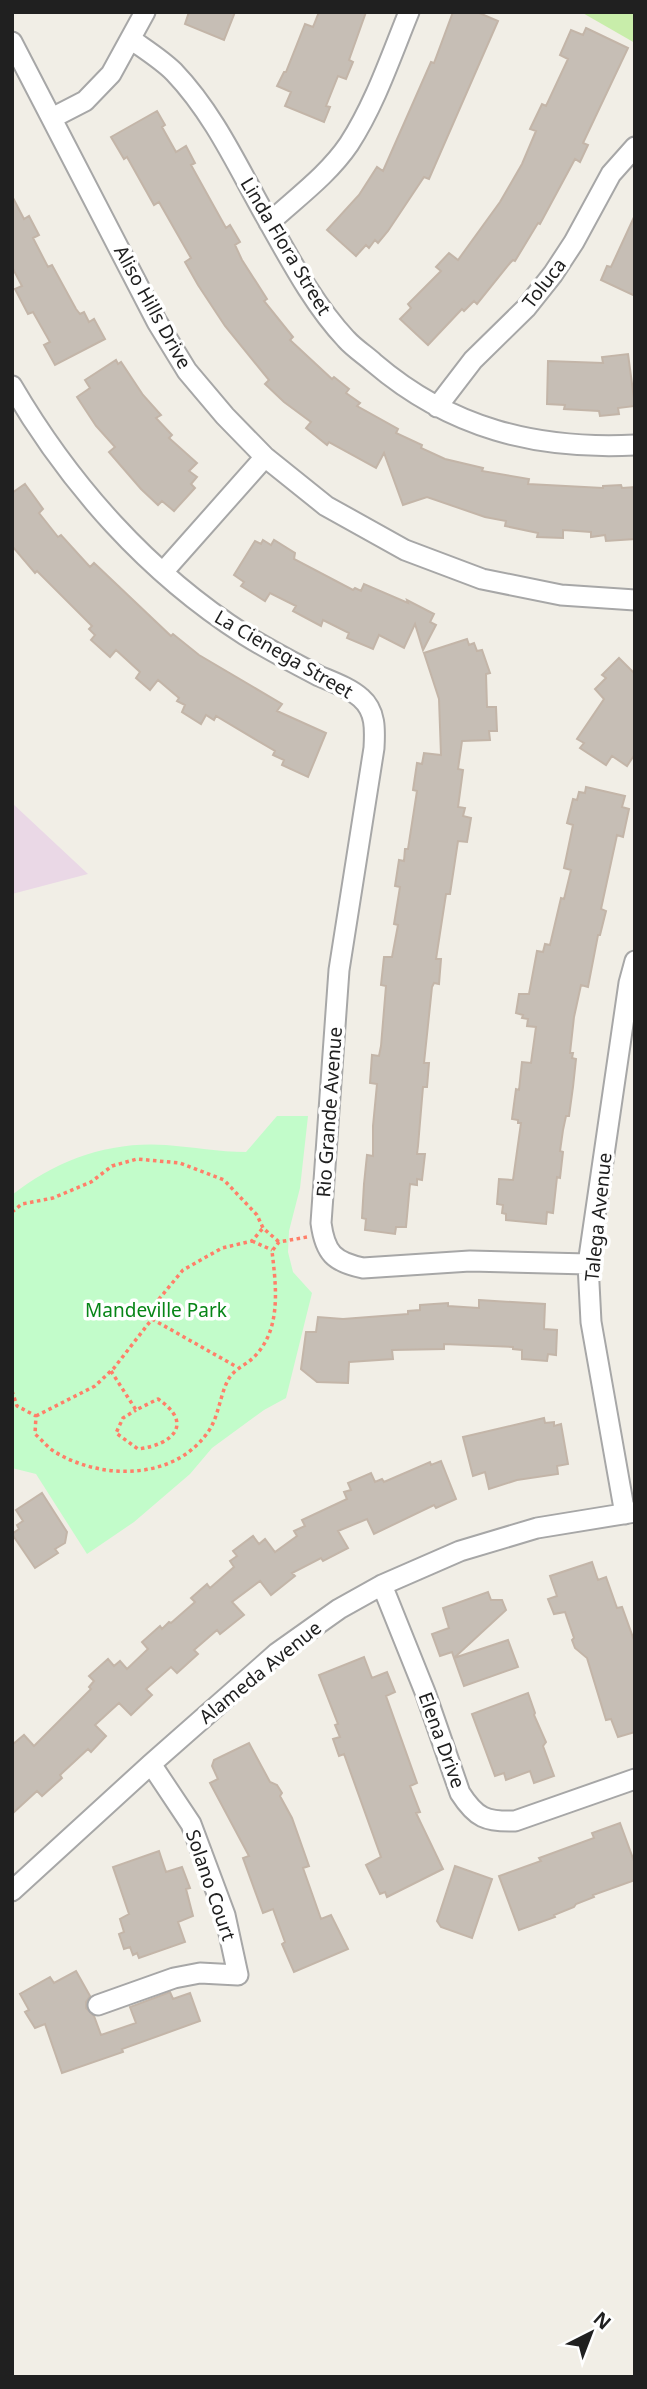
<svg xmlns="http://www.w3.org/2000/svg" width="647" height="2389" font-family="'Noto Sans',sans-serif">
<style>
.industrial{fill:#ead8e6}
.grass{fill:#c8edaa}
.park{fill:#c2fcca}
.building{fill:#c6beb5;stroke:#c3b5a8;stroke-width:2}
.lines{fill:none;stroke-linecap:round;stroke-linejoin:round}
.minor-casing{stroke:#a7a7a7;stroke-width:23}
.path{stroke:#ff7f69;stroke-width:3.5;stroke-dasharray:3.5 3.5;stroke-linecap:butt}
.minor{stroke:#fff;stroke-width:19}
.labels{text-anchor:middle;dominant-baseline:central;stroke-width:7;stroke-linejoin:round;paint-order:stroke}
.street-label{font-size:19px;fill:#202020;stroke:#fff}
.park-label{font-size:19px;fill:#078517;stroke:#fff}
</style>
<rect width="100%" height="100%" fill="#f1eee6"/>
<path class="industrial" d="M12,803L88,874L12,894Z"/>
<path class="grass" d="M581,12H635V43Z"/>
<path class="park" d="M277,1116H308L300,1188L289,1231L288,1252L293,1272L312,1293L286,1398L264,1410L212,1448L190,1474L134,1522L87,1554L36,1474L12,1468V1195C56,1160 109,1141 166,1145C193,1147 219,1152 246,1152Z"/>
<path class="building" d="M189,12H235L224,40L185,24Z
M319,12H366L349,60L353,62L346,79L338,76L326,106L330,107L324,122L285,106L291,92L277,86L284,72H286L305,24L313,27Z
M453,12H477L498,21L429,179L424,177L388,231L378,243L375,240L369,248L366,245L356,256L327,230L359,195L377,167L383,171L431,62L434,63Z
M586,28L628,48L583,143L588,145L580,162L575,159L540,224L538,223L515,261L513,260L510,263L477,304L474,301L464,311L462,309L428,345L400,319L411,308L408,304L441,271L436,267L449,253L458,260L500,202L522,164L536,131L530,129L542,104L546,106L568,59L560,55L571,30L583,35Z
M157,111L165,125L162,127L176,152L186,146L195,163L191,165L226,228L230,225L240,242L235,245L242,260L267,299L264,301L293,337L290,340L332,379L334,377L349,389L346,393L360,403L357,406L398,429L396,433L422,445L421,448L445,459L483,468L482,471L529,479L528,484L603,488V486L621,485L622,488L635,487V539L606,541L605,535L591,537V532L563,530V538L537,537L538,533L505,526L506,521L485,517L427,497L403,505L384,453L376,468L329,442L327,445L306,428L311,422L284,402L265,384L269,380L225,326L198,285L185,262L191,258L159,202L154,205L127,157L124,159L111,137Z
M12,196L24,219L29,216L39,235L33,238L48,267L52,265L76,309L80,314L84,312L89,322L94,319L105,339L55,365L44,345L50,342L33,312L28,314L15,289L22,286L12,267Z
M635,215V296L601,280L607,266L611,267Z
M628,354L635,406L618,408L619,414L600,416L599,411L564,409L565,405L547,404L548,361L603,363L602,357Z
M116,360L118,364L121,362L143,395L161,415L156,418L172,435L169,438L197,463L189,471L197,477L191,484L195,488L174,511L162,501L158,505L141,489L109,452L115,447L96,426L77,397L90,388L85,380Z
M25,484L43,509L39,513L58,537L61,535L90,567L94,563L171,636L173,634L199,655L282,704L277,711L326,733L308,777L282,765L284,760L273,755L275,751L216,716L214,720L206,715L201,724L182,712L185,705L177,701L179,698L158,680L150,690L136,678L140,672L116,650L110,657L91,640L95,635L89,629L92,626L37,571L35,573L12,546V493Z
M263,540L271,545L274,540L295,553L294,559L353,590L355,588L361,591L364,584L408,603L407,600L434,614L430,622L436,625L423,650L415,624L404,648L379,635L373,649L347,638L349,633L323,620L321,626L293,611L296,606L270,593L265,601L241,586L244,582L234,575L255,541L261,544Z
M467,639L469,645L474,643L477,651L482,650L490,673L486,674L487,707H496L497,731H489L490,740L462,741L458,769L463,770L458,807L465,808L463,816L471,818L467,842L458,841L450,894H446L436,959H441L439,984L434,983L432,987L424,1063H429L427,1087H423L418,1146L417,1154H425L422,1180L417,1179V1185L410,1184L406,1227H396L395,1234L365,1230L366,1219L362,1218L364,1184L367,1155L373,1156V1126L377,1084L370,1083L372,1055L379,1056L381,1046L386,986L381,985L384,957H392L398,925L394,924L400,887L395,886L399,860L404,861L405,849H408L417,791L413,790L417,763L422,764L424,753L441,755L439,699L424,653Z
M619,658L635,674V754L627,766L612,756L606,765L580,748L584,743L577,739L604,699L595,689L606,678L602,675Z
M586,787L625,796L622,807L629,809L623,837L617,835L601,909L606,911L600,935H598L588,987L581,985L574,1017L570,1053H573L572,1058L576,1059L573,1087L569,1116H566L563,1130L560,1151L563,1152L560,1178L557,1177L553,1213L547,1212L546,1224L506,1220V1214L502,1213L503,1205L497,1204L499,1179L513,1180L521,1123H518V1120L512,1119L516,1089L519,1090L522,1062L531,1063L536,1027L527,1026L528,1019L522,1018L523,1015L516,1013L519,994H529L537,951L543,952L545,944L550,945L561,898L564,899L571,870L564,868L573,825L567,823L573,799L577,800L579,792L585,793Z
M479,1300L545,1304L544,1329L557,1330L556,1355L548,1354L547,1361L522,1359V1350L513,1349V1347L444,1344V1349L392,1350L393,1359L349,1362L348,1383L317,1382L301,1369L306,1332H316L318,1317L343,1319L408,1314V1311L420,1310V1305L448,1303V1306L479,1308Z
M544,1418L545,1423L554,1422V1426L561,1424L568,1464L557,1466L558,1474L517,1480L489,1489L485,1472L473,1476L463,1437Z
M441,1461L456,1499L436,1508L434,1505L374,1534L367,1519L338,1531L348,1548L323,1561L321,1558L292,1573L295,1576L271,1595L260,1581L232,1602L244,1615L220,1634L217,1630L194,1650L198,1654L177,1673L171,1667L146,1689L152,1695L131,1715L119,1703L95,1725L106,1736L91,1752L88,1749L60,1775L62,1778L42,1796L37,1791L12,1814V1745L24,1735L34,1746L91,1689L89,1687L94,1681L89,1676L108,1659L114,1666L120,1661L127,1669L148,1649L142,1642L160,1626L162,1629L169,1622L171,1623L195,1602L191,1598L207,1584L210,1588L234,1567L230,1561L237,1556L233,1551L253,1536L259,1544L265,1539L275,1552L297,1536L294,1531L305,1526L302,1520L347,1499L344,1492L351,1490L348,1483L371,1473L375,1482L382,1479L384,1482L430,1462L431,1465Z
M42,1493L67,1532L65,1543L55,1549L58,1553L35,1568L12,1534L19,1529L17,1525L23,1521L16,1510Z
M592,1562L598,1580L606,1577L617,1608L622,1607L635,1643V1732L618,1737L611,1719L606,1720L587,1658L575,1648L572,1640L574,1638L565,1612L554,1614L548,1599L557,1596L550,1576Z
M488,1592L491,1600H502L506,1610L454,1658L452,1652L440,1656L432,1634L449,1628L443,1608Z
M508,1640L518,1667L464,1686L454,1658Z
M364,1657L372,1678L387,1672L395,1692L386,1696L417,1783L410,1786L420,1812L416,1813L443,1869L387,1897L385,1892L380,1894L366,1865L381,1857L344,1754L339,1756L333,1739L340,1737L335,1725L338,1724L319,1675Z
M528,1693L535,1713L534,1715L546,1742L543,1746L554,1776L534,1783L530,1771L506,1780L504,1773L495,1776L472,1714Z
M249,1743L270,1782L277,1785L282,1793L280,1796L292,1818L309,1866L303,1868L321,1919L331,1915L348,1949L294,1972L282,1944L285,1942L273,1909L263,1913L243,1858L249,1856L210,1783L218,1779L212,1766L214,1760Z
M620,1823L635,1864V1880L593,1895L594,1897L576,1904L574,1907L554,1915L555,1917L519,1930L499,1876L541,1861L539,1858L594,1838L592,1833Z
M159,1851L166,1872L182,1867L190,1888L186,1889L193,1916L178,1922L185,1942L139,1958L137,1953L133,1955L130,1947L124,1949L119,1934L124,1932L120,1919L129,1914L113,1867Z
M455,1866L492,1879L472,1938L441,1927L437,1921Z
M76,1971L90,1996L86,2002V2008L94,2016L101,2035L136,2023L130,2007L170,1992L173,1999L190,1993L200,2021L122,2049L123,2052L62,2073L45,2024L35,2028L25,2012L29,2010L20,1994L50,1977L54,1983Z"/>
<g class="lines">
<defs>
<path id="minor" d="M132,40C146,50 162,60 174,72C216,116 240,172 270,224C292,263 315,306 346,339C354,348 365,355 374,363C450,428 536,450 635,445
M12,42L157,322L187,371L225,416L265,457L326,506L405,550L482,579L561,595L635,600
M52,118L85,101L111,74L145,12
M269,223C296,198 328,175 349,144C375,104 391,56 409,12
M12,386C70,485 148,573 245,635C269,650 294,663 319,676C333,682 350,688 361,698C376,711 375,730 374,748L339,970L321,1223C325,1253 334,1262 363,1268L470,1261L588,1264
M437,407L473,360L526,308L553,274L574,242L611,174L635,147
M163,572L265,457
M625,1514L591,1322L588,1264L629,983L635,961
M382,1585L425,1692L460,1793C476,1818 486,1822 515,1821L635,1779
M12,1891L151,1764L277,1653L339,1609L382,1585L460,1551L537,1528L635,1512
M98,2005L174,1978L200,1973L238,1975L225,1915L191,1824L151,1764"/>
</defs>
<use href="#minor" class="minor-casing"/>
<path class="path" d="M12,1212L22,1204L53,1198L91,1182L112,1166L137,1159L180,1163L224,1180L257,1215L263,1228L279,1242
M252,1241L272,1250
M152,1319L237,1367
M111,1371L136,1410L158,1399C195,1424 172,1445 138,1449L116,1433L123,1418L136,1410
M12,1391L17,1406L36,1416L35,1434C42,1440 48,1448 55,1452C101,1480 171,1480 205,1436C218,1421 219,1399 227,1382C233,1369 245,1366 254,1357C282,1329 276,1286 272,1251L279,1242L307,1237
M36,1416L95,1386L114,1368L152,1319L159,1299L183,1270L222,1248L252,1241L263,1228"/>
<use href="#minor" class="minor"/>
</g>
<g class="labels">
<g class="street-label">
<text transform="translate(286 246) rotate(59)">Linda Flora Street</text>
<text transform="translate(544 283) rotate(-52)">Toluca</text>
<text transform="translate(153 307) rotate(61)">Aliso Hills Drive</text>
<text transform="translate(284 654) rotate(30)">La Cienega Street</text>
<text transform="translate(329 1112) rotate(-86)">Rio Grande Avenue</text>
<text transform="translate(598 1217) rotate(-84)">Talega Avenue</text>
<text transform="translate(260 1672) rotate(-39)">Alameda Avenue</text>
<text transform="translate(442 1740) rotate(70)">Elena Drive</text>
<text transform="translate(211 1885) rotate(71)">Solano Court</text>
</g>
<g class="park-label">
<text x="156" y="1310">Mandeville Park</text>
</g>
</g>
<rect width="647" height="2389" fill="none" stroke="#202020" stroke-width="28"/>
<g transform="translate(591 2333) rotate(42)" stroke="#ffffff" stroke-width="5" paint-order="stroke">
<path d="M0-5L12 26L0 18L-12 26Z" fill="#202020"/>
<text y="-10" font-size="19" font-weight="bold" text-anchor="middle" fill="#202020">N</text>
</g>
</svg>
